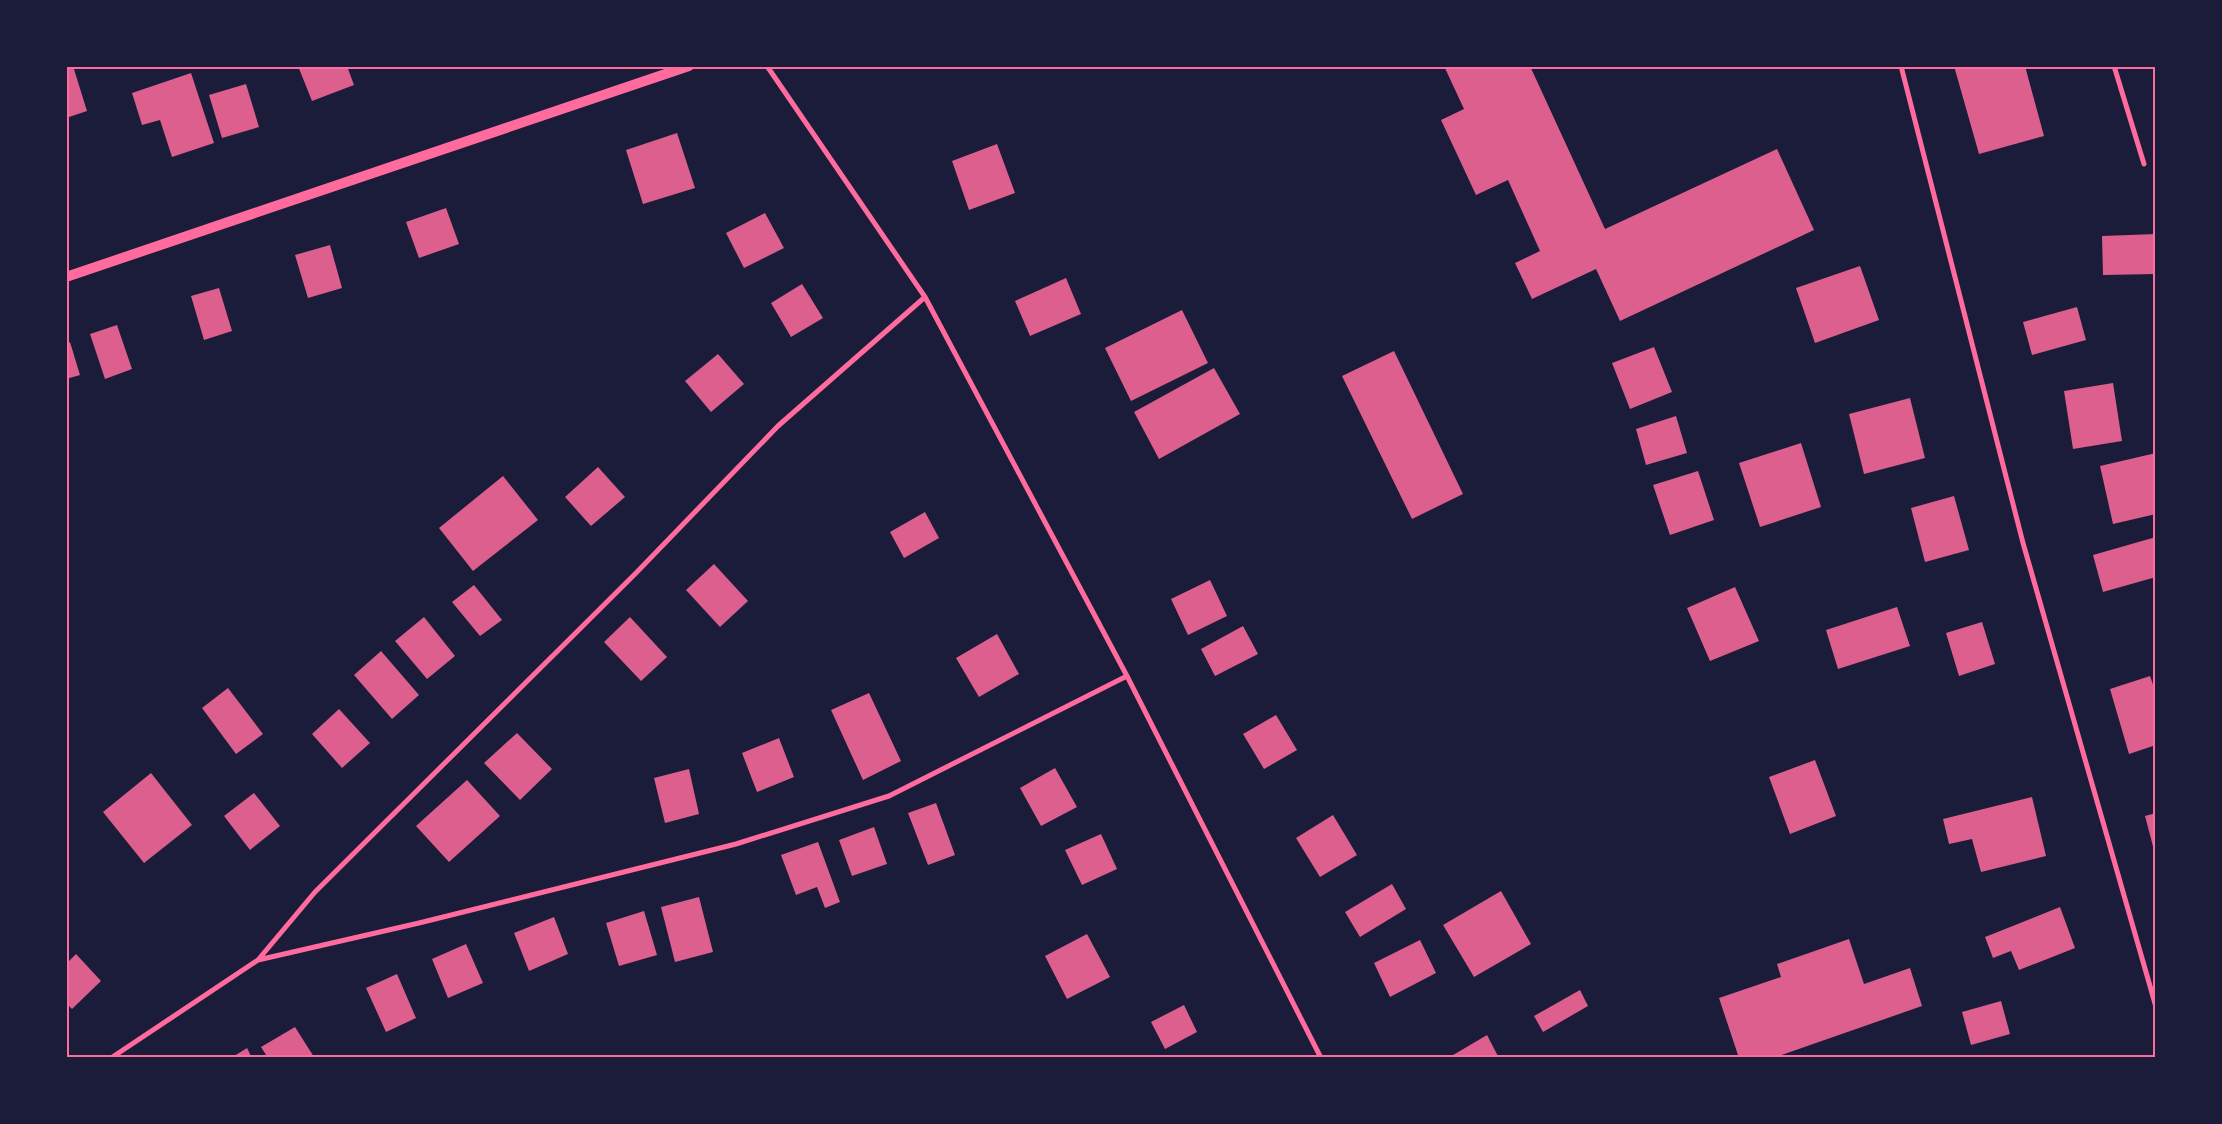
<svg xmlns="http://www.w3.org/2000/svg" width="2222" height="1124" font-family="'Roboto Condensed',sans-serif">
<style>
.building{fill:#dd5f8e}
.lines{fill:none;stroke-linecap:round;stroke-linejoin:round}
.minor{stroke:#ff6b9d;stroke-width:5}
.secondary{stroke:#ff6b9d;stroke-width:10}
.neatline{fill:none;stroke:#ff6b9d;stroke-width:2}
</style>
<rect width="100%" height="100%" fill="#1b1b3a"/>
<path class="building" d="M66,66H73L87,111L66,118Z
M298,66H347L354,85L312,101Z
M1444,66H1530L1605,229L1777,149L1814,230L1620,321L1596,269L1532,299L1515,263L1540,251L1508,180L1476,195L1441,120L1464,109Z
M1954,66H2025L2044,136L1979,154Z
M191,73L214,143L172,157L160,120L142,125L132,93Z
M246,84L259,127L222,138L209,95Z
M677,133L695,188L643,204L626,150Z
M997,144L1015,193L969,210L952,161Z
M446,208L459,244L419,258L406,222Z
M765,213L784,248L744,268L726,233Z
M2156,234V274L2103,275L2102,236Z
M330,245L342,288L308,298L295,255Z
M1860,266L1879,320L1815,343L1796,288Z
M1066,278L1081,314L1030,336L1015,301Z
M802,284L823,318L791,337L771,303Z
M219,288L232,331L204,340L191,296Z
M2077,307L2086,340L2032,355L2023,322Z
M1182,310L1208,363L1131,401L1105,348Z
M117,325L132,369L105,379L90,334Z
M70,342L80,375L66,379V344Z
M1654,347L1672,392L1630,409L1612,363Z
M1394,351L1463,494L1412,519L1342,376Z
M718,354L744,384L711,412L685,381Z
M1214,368L1240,414L1159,459L1134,412Z
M2113,383L2122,441L2073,449L2064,391Z
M1910,398L1925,458L1864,474L1849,414Z
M1676,416L1687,453L1646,465L1636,429Z
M1801,443L1821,507L1760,527L1739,463Z
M2156,453V514L2113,524L2100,466Z
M598,467L625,497L591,526L565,497Z
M1698,471L1714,520L1670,535L1653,485Z
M503,476L538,520L473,571L439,528Z
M1954,496L1969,550L1925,562L1911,508Z
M925,512L939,538L904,558L890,532Z
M2156,537V577L2103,592L2093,555Z
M714,564L748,601L720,627L686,590Z
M1210,580L1227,616L1188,635L1171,599Z
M474,585L502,620L480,636L452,602Z
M1735,587L1759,641L1710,661L1687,608Z
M1897,607L1910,646L1838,669L1826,630Z
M424,617L455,656L427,679L395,641Z
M630,617L667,657L641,681L604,642Z
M1982,622L1995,664L1959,676L1946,633Z
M1243,626L1258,654L1215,676L1201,649Z
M997,634L1019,674L979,697L956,658Z
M381,651L419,695L392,719L354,675Z
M2150,676L2156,693V745L2129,754L2110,689Z
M228,688L263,734L236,754L202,708Z
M869,693L901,761L863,780L831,710Z
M339,709L370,743L342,768L312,734Z
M1276,715L1297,750L1264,769L1243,734Z
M517,733L552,769L520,800L484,763Z
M779,738L794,777L757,792L742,753Z
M1815,760L1836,816L1790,834L1769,777Z
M1055,768L1077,807L1041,826L1020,788Z
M689,769L699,814L665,823L654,778Z
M151,773L192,825L144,863L103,812Z
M467,780L500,816L449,862L416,826Z
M254,793L280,826L250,850L224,816Z
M2032,797L2046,856L1981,872L1972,839L1949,844L1943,819Z
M936,803L955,855L928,865L908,813Z
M2156,813V853L2155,854L2145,816Z
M1333,815L1357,855L1320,877L1296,838Z
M874,827L887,864L852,876L839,840Z
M1101,834L1117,869L1082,885L1065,850Z
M818,842L840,902L825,908L817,887L796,895L781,855Z
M1392,884L1406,909L1360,937L1345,912Z
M1501,891L1531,944L1474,977L1443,925Z
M699,897L713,952L675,962L661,907Z
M2060,907L2075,948L2019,970L2011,951L1993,958L1985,937Z
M644,911L657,955L619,966L606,923Z
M554,917L568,954L529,971L514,933Z
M1087,934L1110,977L1067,999L1045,956Z
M1849,939L1864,984L1910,968L1922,1006L1773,1058H1739L1719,998L1781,977L1777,964Z
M1420,940L1436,973L1390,997L1374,963Z
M466,944L483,983L448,998L432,959Z
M76,954L101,981L72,1009L66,1003V964Z
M397,974L416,1018L386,1032L366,988Z
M1580,990L1588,1006L1543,1032L1534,1016Z
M2001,1001L2010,1034L1971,1045L1962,1012Z
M1184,1005L1197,1032L1165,1049L1151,1022Z
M295,1027L314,1057L268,1058L261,1047Z
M1487,1035L1499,1058H1448Z
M247,1048L252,1058H231Z"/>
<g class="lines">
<path class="minor" d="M767,66L925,297L1127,676L1321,1058
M1901,66L2023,543L2156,1007
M2114,66L2144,164
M258,960L419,923L736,844L889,796L1127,676
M111,1058L258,960L315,892L636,573L778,426L925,297"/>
<path class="secondary" d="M66,277L689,66"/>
</g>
<rect width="2222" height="1124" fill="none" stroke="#1b1b3a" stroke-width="135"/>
<rect x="68" y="68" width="2086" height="988" class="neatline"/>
</svg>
